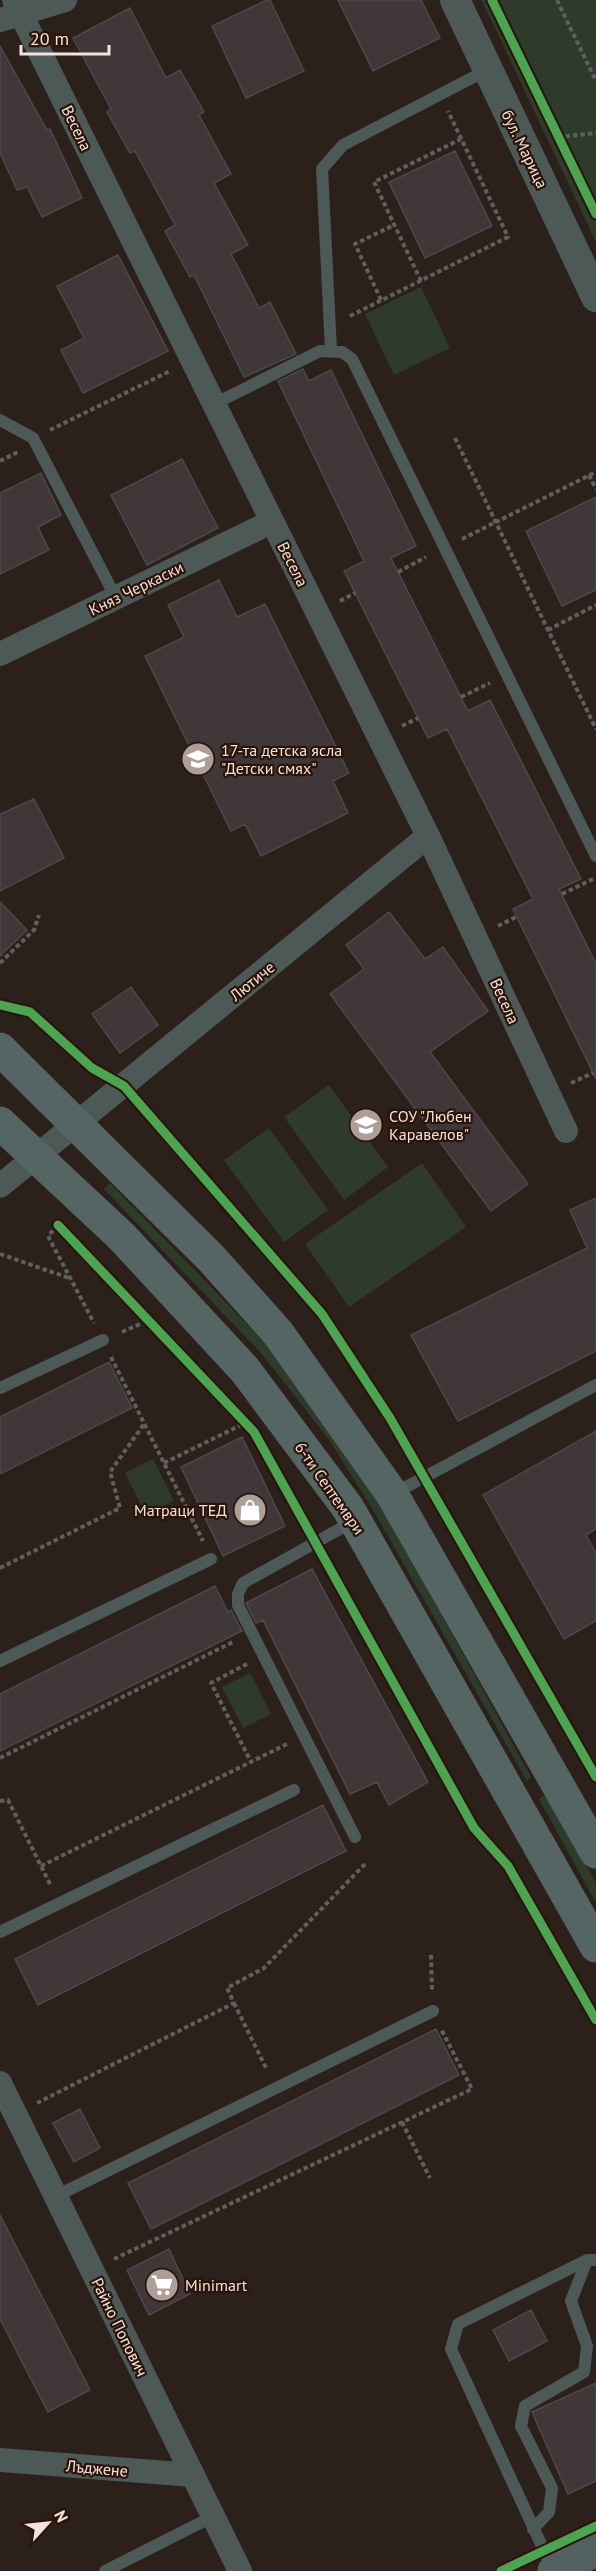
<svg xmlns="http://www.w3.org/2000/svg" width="596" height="2571" font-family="'PT Sans',sans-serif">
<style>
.green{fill:#2e3b2b}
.building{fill:#403739;stroke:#504749;stroke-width:1.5}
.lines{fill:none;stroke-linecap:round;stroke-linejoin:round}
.path{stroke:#5c615e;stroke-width:4;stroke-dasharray:4.5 3;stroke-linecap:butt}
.service{stroke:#4d5957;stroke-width:12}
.minor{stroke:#4d5957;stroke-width:24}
.tertiary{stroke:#4d5957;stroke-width:30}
.secondary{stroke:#556563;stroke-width:33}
.primary{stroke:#536260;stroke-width:33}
.cycleway-casing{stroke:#2a1409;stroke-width:13}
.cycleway{stroke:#4ca352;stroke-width:9}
.labels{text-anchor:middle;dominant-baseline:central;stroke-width:4.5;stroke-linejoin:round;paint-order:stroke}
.street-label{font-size:16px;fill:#f3e3dc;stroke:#2a1409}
.poi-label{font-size:16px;fill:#f3e3dc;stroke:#2a1409;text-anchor:start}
</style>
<rect width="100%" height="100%" fill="#2c201b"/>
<path class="green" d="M481,0H596V242L495,28Z
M421,287L450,348L394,375L365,314Z
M329,1085L388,1167L344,1200L284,1117Z
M269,1128L328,1210L284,1242L224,1160Z
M422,1163L466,1227L349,1307L305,1244Z
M110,1183L270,1348L380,1503L531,1777L527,1781L373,1510L330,1441L261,1353L104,1189Z
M153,1459L174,1501L146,1515L125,1473Z
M250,1673L271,1714L243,1728L222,1687Z
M547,1794L596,1883V1903L539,1799Z"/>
<path class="building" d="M267,0H270L304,71L246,98L212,26Z
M338,0H421L440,38L373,71Z
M130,8L166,78L180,70L204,112L199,115L231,174L214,183L248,245L231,254L259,308L270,302L296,354L244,377L194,275L190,277L165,231L175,225L135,151L130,153L107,112L111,109L73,38Z
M0,46L47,130L50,129L82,198L42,217L27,187L17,190L0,153Z
M455,151L492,226L425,258L389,182Z
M118,255L168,351L83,393L61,350L84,338L57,286Z
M303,369L309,381L331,370L416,546L391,558L468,711L490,700L581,879L559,889L596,964V1079L513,909L533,899L447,729L428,738L344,571L364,561L278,381Z
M182,459L218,528L147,565L111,495Z
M41,473L61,515L38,527L49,550L0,574V493Z
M596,497V590L562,606L526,531Z
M219,580L237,617L265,604L349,773L333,781L348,813L261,856L245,824L231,831L145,656L184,637L168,605Z
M34,799L64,858L0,891V814Z
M0,902L27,930L0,956Z
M389,912L425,959L443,947L488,1011L430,1052L528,1184L491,1211L330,994L364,969L346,945Z
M131,987L158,1025L120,1053L92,1014Z
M596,1198V1351L458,1421L411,1335L587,1248L570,1210Z
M109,1362L132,1408L0,1474V1417Z
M596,1431V1529L586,1535L596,1553V1621L564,1639L483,1495Z
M242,1437L285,1526L223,1556L181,1467Z
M312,1569L428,1782L389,1805L377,1782L350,1794L263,1620L256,1623L246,1603Z
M215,1586L228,1612L231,1610L242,1631L0,1751V1694Z
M323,1805L346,1851L38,2005L15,1959Z
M436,2029L459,2075L151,2229L128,2183Z
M80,2109L100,2148L74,2162L53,2123Z
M0,2215L90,2390L48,2412L0,2319Z
M169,2249L190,2294L149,2315L127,2270Z
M531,2310L547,2341L509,2361L493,2330Z
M596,2383V2481L568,2494L532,2412Z"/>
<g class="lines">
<path class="path" d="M557,0L596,81
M558,137L596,133
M421,281L374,182L461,139
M381,300L355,244L394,225
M350,316L508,237L448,111
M50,430L170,371
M455,438L596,729
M0,461L18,452
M589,475L596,489
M462,539L596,472
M398,572L426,557
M340,601L355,593
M548,630L596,605
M461,697L490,683
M402,726L418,718
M562,894L595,878
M498,926L516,917
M0,963L34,930L39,915
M571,1083L593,1073
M58,1225L48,1236L94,1323
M0,1254L69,1278
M122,1332L149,1320
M111,1357L203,1541
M164,1463L245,1423
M0,1568L120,1508L110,1472L144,1424
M247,1664L211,1683L251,1762
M0,1758L235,1641
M0,1801L8,1800L51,1886
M41,1866L287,1744
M431,1955L432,1990
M234,2003L267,2070
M37,2103L234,2003L227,1988L264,1968L367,1862
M402,2122L430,2178
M114,2259L472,2089L441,2029"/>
<path class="service" d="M331,350L322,169L343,145L487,70
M214,404L320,351L342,352L352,359L596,856
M0,420L33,438L116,598
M0,1388L103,1340
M393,1494L596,1385
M354,1521L243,1583L238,1594V1605L355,1837
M0,1661L211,1559
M0,1932L294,1790
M56,2196L433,2011
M533,2529L549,2512L552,2488L521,2426L525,2406L584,2372L587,2346L571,2301L587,2260
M553,2570L451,2349L458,2324L587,2260H596
M105,2571L214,2516"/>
<path class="minor" d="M14,0L428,836L566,1131
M0,20L65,0
M0,654L271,522
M0,1186L428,836
M0,2083L240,2571
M0,2460L193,2475"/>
<path class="tertiary" d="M455,0L596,297"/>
<path class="secondary" d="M0,1049L211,1258L278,1333L392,1494L596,1852
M0,1123L122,1237L245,1370L348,1508L596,1946"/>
<path class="primary" d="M554,2571L596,2550"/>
<defs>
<path id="cycleway" d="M492,0L596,214
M0,1005L30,1012L92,1068L124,1086L322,1314L390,1418L596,1777
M58,1225L254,1432L474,1828L508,1866L596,2020
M501,2571L596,2526"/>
</defs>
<use href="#cycleway" class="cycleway-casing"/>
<use href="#cycleway" class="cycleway"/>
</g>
<defs>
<symbol id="school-disc" viewBox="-11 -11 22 22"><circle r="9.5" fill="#ad9f98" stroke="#2a1409"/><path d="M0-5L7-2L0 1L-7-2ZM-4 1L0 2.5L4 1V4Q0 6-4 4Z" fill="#fff"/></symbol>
<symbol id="shop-disc" viewBox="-11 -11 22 22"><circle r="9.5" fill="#ad9f98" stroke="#2a1409"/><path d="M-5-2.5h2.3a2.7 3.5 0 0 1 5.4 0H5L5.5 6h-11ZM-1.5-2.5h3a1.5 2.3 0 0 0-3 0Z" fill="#fff"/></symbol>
<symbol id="supermarket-disc" viewBox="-11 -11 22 22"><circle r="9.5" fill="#ad9f98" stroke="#2a1409"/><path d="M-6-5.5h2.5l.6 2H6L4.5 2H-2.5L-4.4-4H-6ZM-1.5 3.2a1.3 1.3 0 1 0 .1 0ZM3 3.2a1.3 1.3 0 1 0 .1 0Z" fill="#fff"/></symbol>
</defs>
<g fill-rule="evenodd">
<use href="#school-disc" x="179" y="740" width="38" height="38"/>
<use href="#school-disc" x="347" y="1106" width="38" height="38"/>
<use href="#shop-disc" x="231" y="1491" width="38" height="38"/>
<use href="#supermarket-disc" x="143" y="2266" width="38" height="38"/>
</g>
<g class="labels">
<g class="street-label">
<text transform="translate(77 128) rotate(64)">Весела</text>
<text transform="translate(525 149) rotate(64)">бул. Марица</text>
<text transform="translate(293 564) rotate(63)">Весела</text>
<text transform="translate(136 588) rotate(-26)">Княз Черкаски</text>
<text transform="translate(252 981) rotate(-39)">Лютиче</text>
<text transform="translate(505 1001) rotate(65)">Весела</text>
<text transform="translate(330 1488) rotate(55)">6-ти Септември</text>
<text transform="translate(120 2327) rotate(64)">Райно Попович</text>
<text transform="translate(97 2468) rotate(5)">Лъджене</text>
</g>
<g class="poi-label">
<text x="221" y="750">17-та детска ясла<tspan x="221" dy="18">"Детски смях"</tspan></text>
<text x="389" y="1116">СОУ "Любен<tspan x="389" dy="18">Каравелов"</tspan></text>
<text x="227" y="1510" text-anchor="end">Матраци ТЕД</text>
<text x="185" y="2285">Minimart</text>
</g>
</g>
<g transform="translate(48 2523) rotate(63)" stroke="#2a1409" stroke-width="4.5" paint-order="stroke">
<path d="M0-4.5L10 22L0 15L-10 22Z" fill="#f3e3dc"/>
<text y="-9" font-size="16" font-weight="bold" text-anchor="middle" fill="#f3e3dc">N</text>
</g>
<path d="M21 45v9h88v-9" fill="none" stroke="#f3e3dc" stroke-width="3"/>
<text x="30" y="45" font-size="18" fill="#f3e3dc" stroke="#2a1409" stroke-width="4.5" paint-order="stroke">20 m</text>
</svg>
